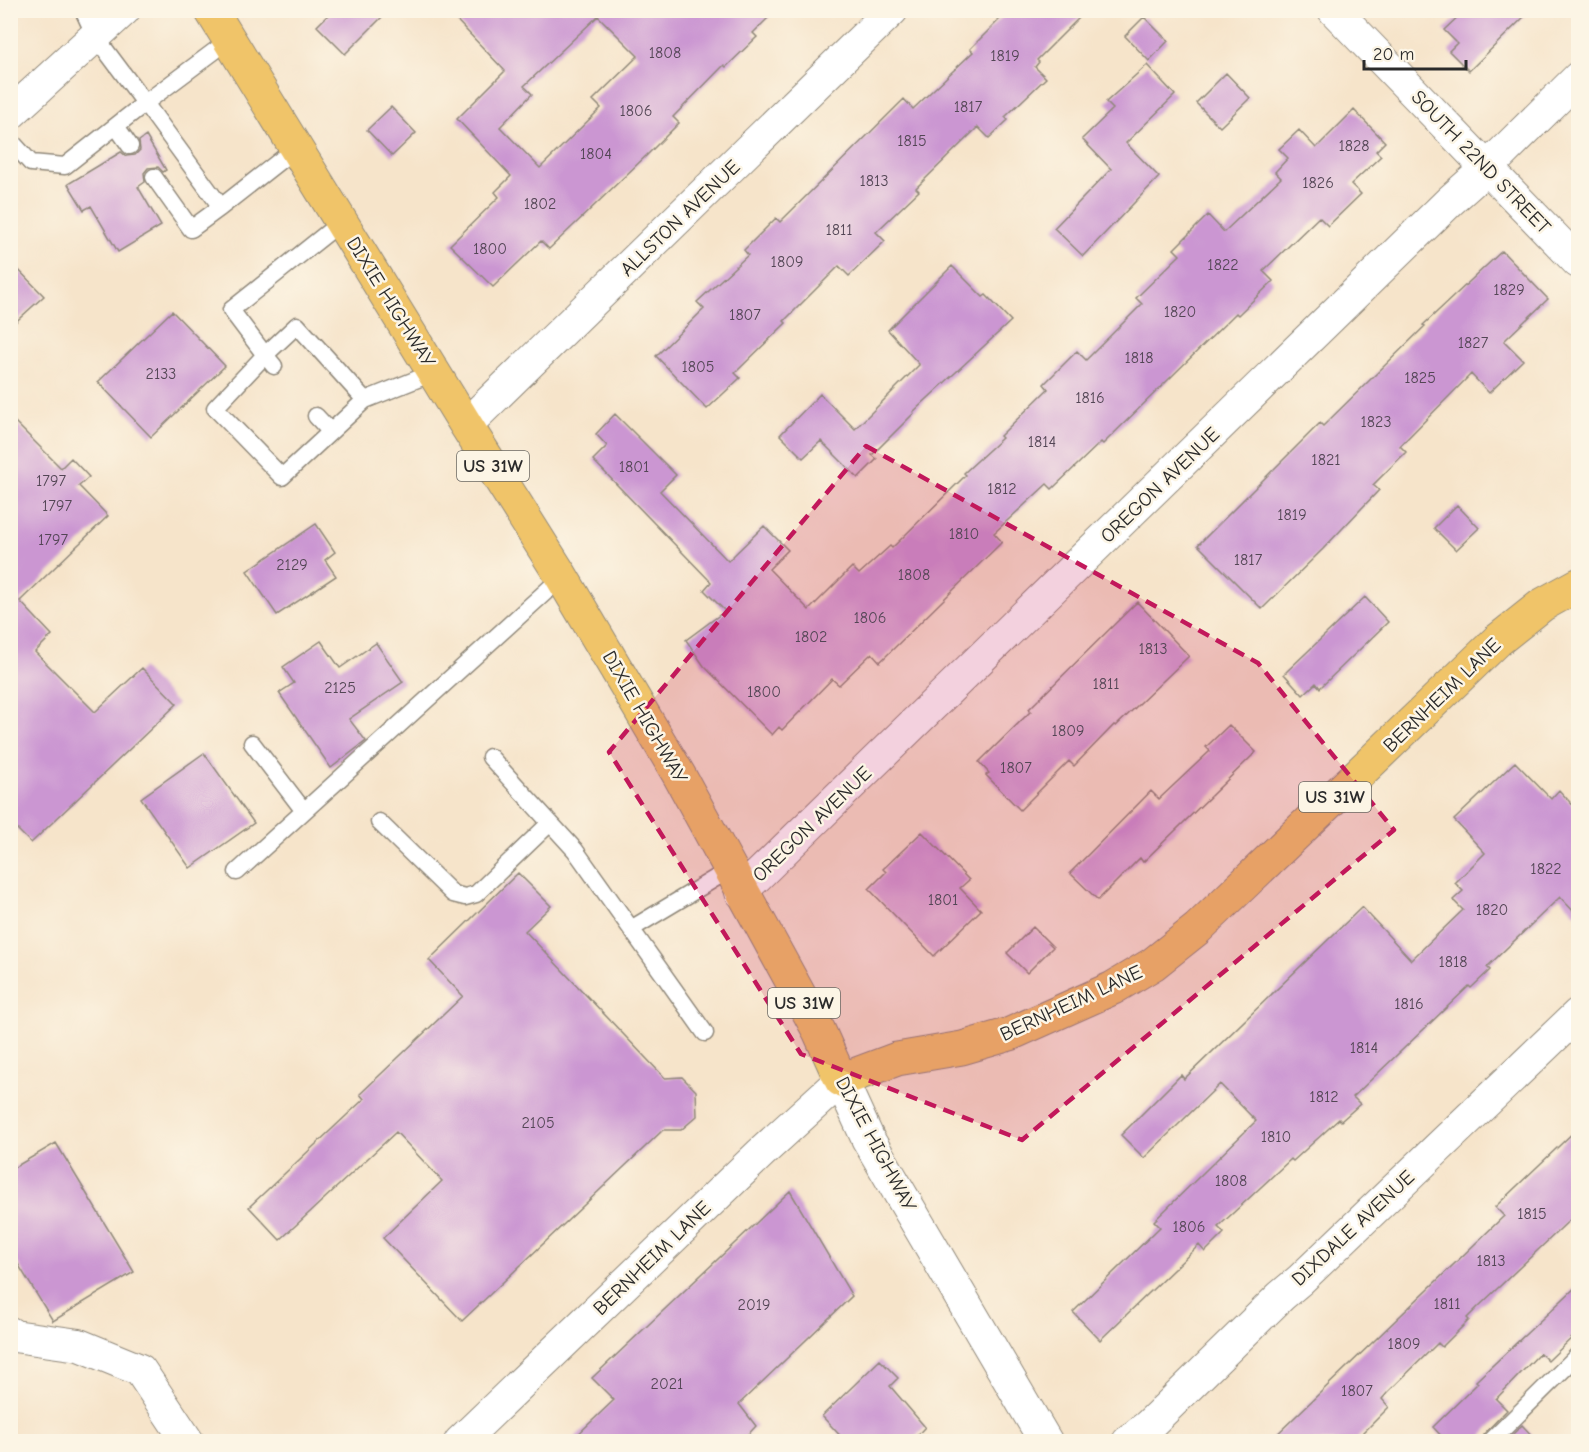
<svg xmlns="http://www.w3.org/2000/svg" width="1589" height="1452" font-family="'Comic Neue',sans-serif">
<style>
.building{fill:#cb96d2;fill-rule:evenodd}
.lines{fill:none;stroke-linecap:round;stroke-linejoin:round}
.service-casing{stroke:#90887a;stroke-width:19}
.minor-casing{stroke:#90887a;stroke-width:34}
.tertiary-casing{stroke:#90887a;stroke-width:35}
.primary-casing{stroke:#90887a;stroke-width:35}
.service{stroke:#fff;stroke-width:16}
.minor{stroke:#fff;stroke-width:32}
.tertiary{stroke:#fff;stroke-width:33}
.primary{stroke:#f0c469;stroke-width:33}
.marked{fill:#c2185b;fill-opacity:0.2;stroke:#c2185b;stroke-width:4.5;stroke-dasharray:12 8;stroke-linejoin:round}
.labels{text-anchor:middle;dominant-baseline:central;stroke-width:5;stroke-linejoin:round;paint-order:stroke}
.number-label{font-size:16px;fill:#534655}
.shield{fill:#fcf5e5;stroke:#6a6863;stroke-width:1.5}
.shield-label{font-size:18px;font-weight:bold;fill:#2b2b2b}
.street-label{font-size:20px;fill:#2b2b2b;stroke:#fcf5e5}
</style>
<rect width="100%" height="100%" fill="#fcf5e5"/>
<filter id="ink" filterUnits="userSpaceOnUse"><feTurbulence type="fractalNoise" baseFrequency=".0167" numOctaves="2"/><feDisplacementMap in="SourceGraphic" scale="12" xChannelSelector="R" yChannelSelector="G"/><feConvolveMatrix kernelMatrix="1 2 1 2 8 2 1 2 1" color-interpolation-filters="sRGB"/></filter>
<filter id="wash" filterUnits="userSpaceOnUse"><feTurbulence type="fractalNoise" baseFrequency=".008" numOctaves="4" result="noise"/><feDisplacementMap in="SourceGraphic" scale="24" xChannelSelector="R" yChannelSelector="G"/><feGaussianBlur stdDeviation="1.35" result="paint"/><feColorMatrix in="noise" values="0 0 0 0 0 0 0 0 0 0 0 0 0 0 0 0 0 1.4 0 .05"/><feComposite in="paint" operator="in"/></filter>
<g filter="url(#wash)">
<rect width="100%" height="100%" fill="#f6e4ca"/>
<g id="blocks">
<path class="building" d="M333,10H389L345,54L317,26Z
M447,10H776L753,33L757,37L726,67L724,65L673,117L679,123L647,155L549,249L541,241L493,287L450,245L499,197L495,192L511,176L457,119L505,71ZM598,16L638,56L593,100L601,108L540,168L500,127L532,94L524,86Z
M1009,10H1087L1037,60L1039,62L1035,67L1046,78L1005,117L1008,120L989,138L978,127L916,188L919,191L876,232L885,241L849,276L839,266L784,321L786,323L735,373L740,378L707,409L656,356L704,309L697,302L748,255L744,250L776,218L780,222L904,99L913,109L973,52L970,49Z
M1465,10H1531L1469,71L1449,51L1457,43L1444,30Z
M1144,17L1168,41L1149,61L1125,36Z
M1147,65L1175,95L1126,143L1159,177L1083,256L1054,228L1111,169L1082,139L1113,109L1106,102Z
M1226,73L1250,98L1220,127L1196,103Z
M391,107L416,133L392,156L367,130Z
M1354,110L1385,142L1376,151L1381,156L1351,184L1361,194L1328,226L1319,217L1263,271L1273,281L1238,315L1236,313L1103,444L1101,442L1052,489L1047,484L994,533L1002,542L880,662L872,653L839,685L832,679L782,730L779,727L772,735L704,666L686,640L725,611L704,590L711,582L593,460L607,446L596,434L615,414L676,475L660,491L728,561L764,526L788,550L769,569L809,610L852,567L859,574L890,546L892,548L966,475L964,473L1002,438L1000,436L1048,389L1044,384L1077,351L1086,360L1142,304L1136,298L1180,255L1174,249L1208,215L1224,232L1281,178L1275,172L1288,158L1279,149L1299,130L1316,148Z
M146,136L166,170L163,172L158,167L148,168L144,173L145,182L138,187L161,226L118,252L91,206L84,210L68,184L121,152L126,156L135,155L140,150L139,141Z
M1502,251L1548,299L1504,341L1523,360L1489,393L1471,374L1400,446L1406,452L1373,485L1379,490L1323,549L1262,609L1198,545L1320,423L1323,426L1425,326L1423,325Z
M10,261L44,296L10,327Z
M952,266L983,297L986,295L1011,321L913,412L914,413L872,455L877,459L858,478L821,441L803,458L780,435L820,394L855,429L919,365V364L888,330Z
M172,311L225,366L151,437L98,382Z
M10,417L61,468L71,458L89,477L79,486L108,516L20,601L52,635L35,652L95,712L142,668L177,704L31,843L10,822Z
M1457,505L1479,528L1456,550L1434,528Z
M316,524L335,552L325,560L336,576L277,615L247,571Z
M1365,597L1388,622L1320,688L1316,683L1303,695L1284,674Z
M1137,602L1189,656L1116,726L1114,725L1074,766L1069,761L1020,810L986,775L989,773L979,762L1031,711L1029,709Z
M321,641L340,668L376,643L403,682L349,719L366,741L331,768L279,693L294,683L283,667Z
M1229,725L1256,752L1143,862L1140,858L1098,900L1070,873L1151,791L1159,799L1210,751L1206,747Z
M204,753L254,823L190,868L141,798Z
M1515,762L1551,799L1559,790L1578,811V916L1560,897L1487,967L1490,970L1471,988L1469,986L1353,1097L1360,1104L1341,1121L1339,1119L1293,1161L1291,1159L1218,1227L1224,1233L1205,1252L1199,1245L1100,1340L1073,1312L1160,1227L1154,1221L1256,1121L1220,1084L1144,1158L1121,1135L1181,1075L1184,1079L1362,907L1411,960L1463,910L1453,900L1463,891L1455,883L1485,853L1454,820Z
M922,832L969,880L960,888L981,910L934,956L869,889L886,872L883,869Z
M518,873L551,906L525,931L665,1078L682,1077L696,1091L697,1116L681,1130H663L462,1321L383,1238L442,1181L396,1132L280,1240L249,1207L364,1099L360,1094L463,996L429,960Z
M1033,927L1053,947L1027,973L1007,953Z
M1578,1128V1212L1479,1306L1467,1318L1469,1320L1442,1347L1438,1343L1388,1392L1382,1399L1389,1407L1354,1442H1269L1504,1216L1495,1207Z
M56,1143L134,1272L53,1321L10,1251V1170Z
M790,1191L852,1296L739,1404L756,1426L741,1442H570L614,1400L592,1378Z
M1578,1285V1332L1548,1361L1540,1353L1496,1399L1507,1410L1483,1435L1480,1442H1447L1433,1427L1478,1383L1476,1381Z
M880,1360L898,1378L890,1386L925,1427L911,1442H846L822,1416Z
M1522,1425L1538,1442H1505Z"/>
</g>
</g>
<g filter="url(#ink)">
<use href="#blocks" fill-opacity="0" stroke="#90887a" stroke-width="1.5"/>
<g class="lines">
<defs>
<path id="service" d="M228,41L145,103L221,207L296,148
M116,126L130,146
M10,140L31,163L65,166L145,103L95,36L83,10
M154,177L191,229L221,207
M274,366L265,355L215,408L282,477L365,400L297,325L265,355L231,310L341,222
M365,400L435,372
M316,416L330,431
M252,743L304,811
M490,757L575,850L705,1033
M379,822L453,894L465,897L476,894L550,823
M237,872L562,577
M631,929L729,870
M1490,1442L1578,1355"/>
<path id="minor" d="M1334,10L1578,262
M10,114L124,10
M466,425L892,10
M741,892L1450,201L1487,168L1578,78
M10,1333L14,1336L79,1345L140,1370L188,1442
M460,1442L761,1153L841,1080
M1128,1442L1149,1425L1281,1296L1300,1280L1578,1014"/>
<path id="tertiary" d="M841,1080L868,1139L1046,1442"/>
<path id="primary" d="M211,10L466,425L560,574L679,775L819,1031L841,1080L897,1059L962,1048L1010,1034L1113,988L1153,964L1197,929L1498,640L1542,605L1578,585"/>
</defs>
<use href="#service" class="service-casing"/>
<use href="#minor" class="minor-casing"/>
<use href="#tertiary" class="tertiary-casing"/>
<use href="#primary" class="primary-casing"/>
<use href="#service" class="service"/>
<use href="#minor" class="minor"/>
<use href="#tertiary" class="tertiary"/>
<use href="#primary" class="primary"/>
</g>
</g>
<path class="marked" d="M866,446L1258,663L1394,830L1022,1140L801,1054L609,752Z"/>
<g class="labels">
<g class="number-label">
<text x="665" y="53">1808</text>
<text x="1005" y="56">1819</text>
<text x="968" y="107">1817</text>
<text x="636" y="111">1806</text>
<text x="912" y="141">1815</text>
<text x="1354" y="146">1828</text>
<text x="596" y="154">1804</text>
<text x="874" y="181">1813</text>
<text x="1318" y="183">1826</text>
<text x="540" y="204">1802</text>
<text x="839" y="230">1811</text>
<text x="490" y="249">1800</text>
<text x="787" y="262">1809</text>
<text x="1223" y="265">1822</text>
<text x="1509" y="290">1829</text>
<text x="1180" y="312">1820</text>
<text x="745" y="315">1807</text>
<text x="1473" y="343">1827</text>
<text x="1139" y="358">1818</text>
<text x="698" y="367">1805</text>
<text x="161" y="374">2133</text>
<text x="1420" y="378">1825</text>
<text x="1090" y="398">1816</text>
<text x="1376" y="422">1823</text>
<text x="1042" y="442">1814</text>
<text x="1326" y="460">1821</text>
<text x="634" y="467">1801</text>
<text x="51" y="481">1797</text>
<text x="1002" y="489">1812</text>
<text x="57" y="506">1797</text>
<text x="1292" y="515">1819</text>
<text x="964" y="534">1810</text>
<text x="53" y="540">1797</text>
<text x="1248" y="560">1817</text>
<text x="292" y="565">2129</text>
<text x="914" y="575">1808</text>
<text x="870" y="618">1806</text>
<text x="811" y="637">1802</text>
<text x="1153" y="649">1813</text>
<text x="1106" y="684">1811</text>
<text x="340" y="688">2125</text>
<text x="764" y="692">1800</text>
<text x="1068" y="731">1809</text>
<text x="1016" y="768">1807</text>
<text x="1546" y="869">1822</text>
<text x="943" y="900">1801</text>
<text x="1492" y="910">1820</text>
<text x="1453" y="962">1818</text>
<text x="1409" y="1004">1816</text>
<text x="1364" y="1048">1814</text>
<text x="1324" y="1097">1812</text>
<text x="538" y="1123">2105</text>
<text x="1276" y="1137">1810</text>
<text x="1231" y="1181">1808</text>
<text x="1532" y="1214">1815</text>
<text x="1189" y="1227">1806</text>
<text x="1491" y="1261">1813</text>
<text x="1447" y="1304">1811</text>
<text x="754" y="1305">2019</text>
<text x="1404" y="1344">1809</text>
<text x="667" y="1384">2021</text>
<text x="1357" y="1391">1807</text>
</g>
<g class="shield">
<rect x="457" y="451" width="72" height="30" rx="4.5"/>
<rect x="1299" y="782" width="72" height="30" rx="4.5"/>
<rect x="768" y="988" width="72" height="30" rx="4.5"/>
</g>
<g class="shield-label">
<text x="493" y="466">US 31W</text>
<text x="1335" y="797">US 31W</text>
<text x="804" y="1003">US 31W</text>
</g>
<g class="street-label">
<text transform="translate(1481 162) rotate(46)">SOUTH 22ND STREET</text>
<text transform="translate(680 218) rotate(-44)">ALLSTON AVENUE</text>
<text transform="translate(391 302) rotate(58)">DIXIE HIGHWAY</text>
<text transform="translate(1160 485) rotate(-44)">OREGON AVENUE</text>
<text transform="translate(1442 695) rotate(-44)">BERNHEIM LANE</text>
<text transform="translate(645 717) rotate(60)">DIXIE HIGHWAY</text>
<text transform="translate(812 824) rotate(-44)">OREGON AVENUE</text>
<text transform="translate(1071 1003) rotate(-25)">BERNHEIM LANE</text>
<text transform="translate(876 1144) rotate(62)">DIXIE HIGHWAY</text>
<text transform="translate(1353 1228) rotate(-43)">DIXDALE AVENUE</text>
<text transform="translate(652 1258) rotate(-44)">BERNHEIM LANE</text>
</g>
</g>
<rect width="1589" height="1452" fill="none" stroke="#fcf5e5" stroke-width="36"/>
<path d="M1364 60v9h102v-9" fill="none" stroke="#2b2b2b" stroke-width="3"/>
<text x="1373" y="60" font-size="18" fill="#2b2b2b" stroke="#fcf5e5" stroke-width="4.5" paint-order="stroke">20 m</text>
</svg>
